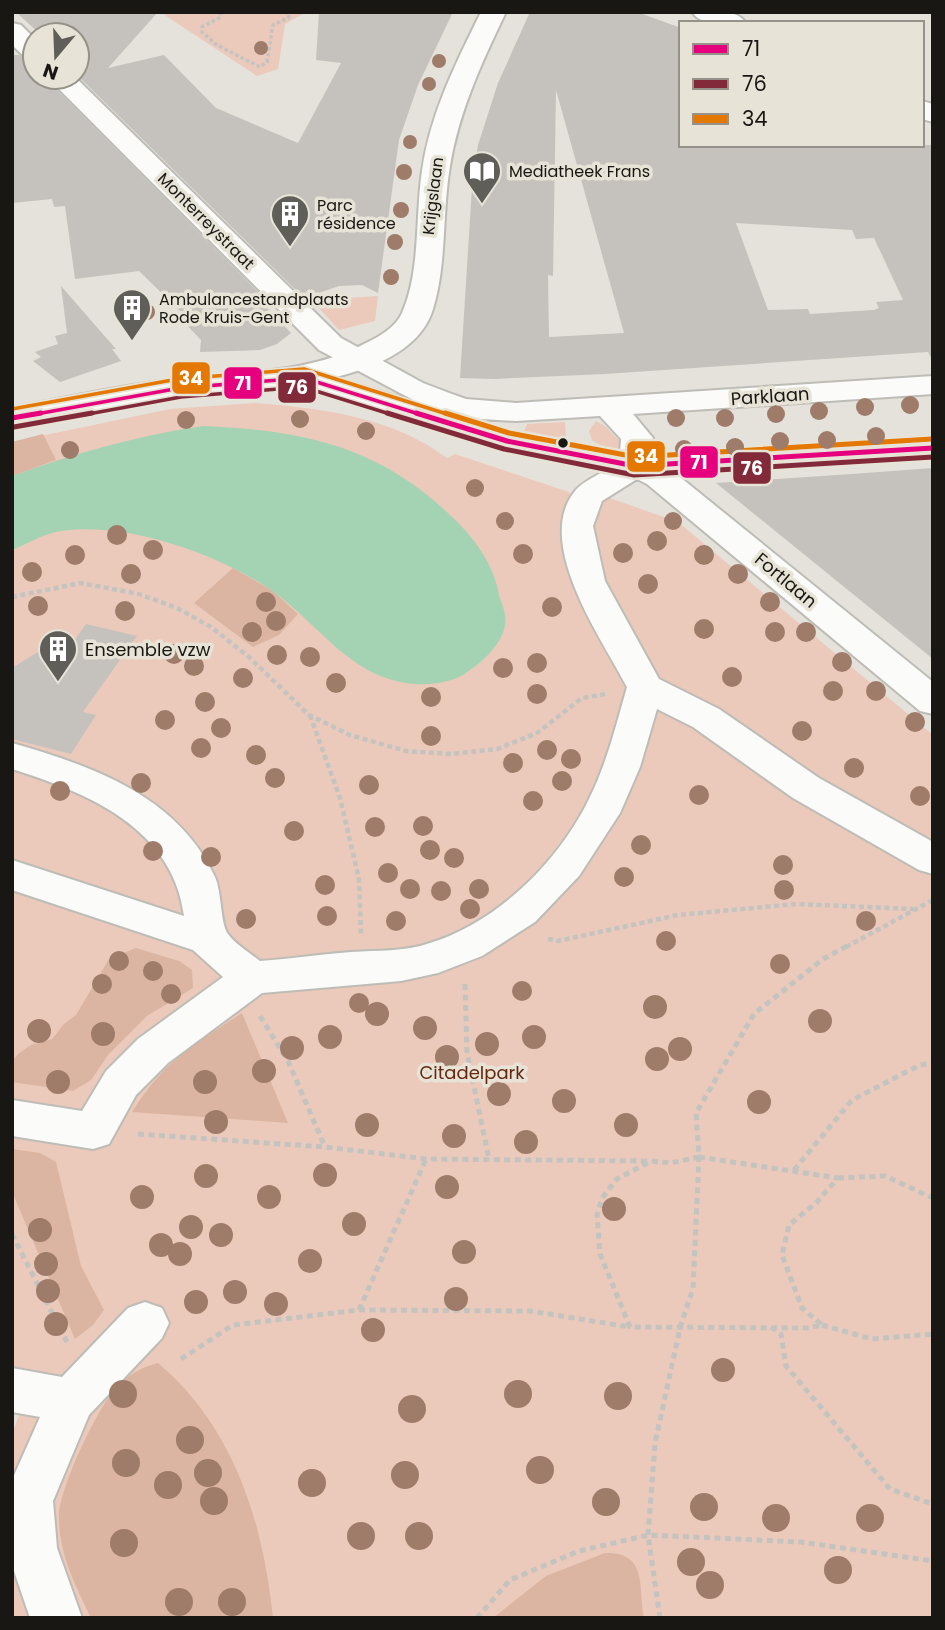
<svg xmlns="http://www.w3.org/2000/svg" width="945" height="1630" font-family="Poppins,sans-serif">
<style>
.green{fill:#ebcabb}
.forest{fill:#dbb4a2}
.water{fill:#a4d3b4}
.building{fill:#c5c2bd;fill-rule:evenodd}
.lines{fill:none;stroke-linecap:round;stroke-linejoin:round}
.minor-casing{stroke:#bdbcb6;stroke-width:4}
.major-casing{stroke:#bdbcb6;stroke-width:4}
.path-far2{stroke:#c3c3c0;stroke-width:3.5;stroke-dasharray:3.5 2.5;stroke-linecap:butt}
.path-far1{stroke:#c3c3c0;stroke-width:4.5;stroke-dasharray:5 3.5;stroke-linecap:butt}
.path{stroke:#c3c3c0;stroke-width:5;stroke-dasharray:6 4.5;stroke-linecap:butt}
.minor{fill:#fbfbf9;fill-rule:evenodd}
.major{fill:#fbfbf9;fill-rule:evenodd}
.bus-1-far1-casing{stroke:#e7e4d7;stroke-width:7}
.bus-1-casing{stroke:#e7e4d7;stroke-width:10}
.bus-2-far1-casing{stroke:#e7e4d7;stroke-width:7}
.bus-2-casing{stroke:#e7e4d7;stroke-width:10}
.bus-3-far1-casing{stroke:#e7e4d7;stroke-width:7}
.bus-3-casing{stroke:#e7e4d7;stroke-width:10}
.bus-1-far1{stroke:#e6007e;stroke-width:3.5}
.bus-1{stroke:#e6007e;stroke-width:5}
.bus-2-far1{stroke:#822a3a;stroke-width:3.5}
.bus-2{stroke:#822a3a;stroke-width:5}
.bus-3-far1{stroke:#e47801;stroke-width:3.5}
.bus-3{stroke:#e47801;stroke-width:5}
.tree{fill:#9f7b6a}
.bus-dot{fill:#181713;stroke:#e7e4d7;stroke-width:2.5}
.labels{text-anchor:middle;dominant-baseline:central;stroke-width:7;stroke-linejoin:round;paint-order:stroke}
.far-poi-label{font-size:16px;fill:#181713;stroke:#e7e4d7;text-anchor:start}
.far-street-label{font-size:16px;fill:#181713;stroke:#e7e4d7}
.street-label{font-size:18px;fill:#181713;stroke:#e7e4d7}
.poi-label{font-size:18px;fill:#181713;stroke:#e7e4d7;text-anchor:start}
.park-label{font-size:18px;fill:#66270e;stroke:#e7e4d7}
.line-badge{stroke:#e7e4d7;stroke-width:2.5}
.badge-label{font-size:19px;text-anchor:middle;font-weight:bold;fill:#fff}
</style>
<rect width="100%" height="100%" fill="#e4e2da"/>
<path class="green" d="M160,12H306L285,24L278,69L257,76Z
M378,296L375,321L339,330L316,305L346,298Z
M255,403C320,408 393,417 447,458L455,454L566,491L593,505L604,496L678,522L933,735V1618H12V1434L21,1410L12,1408V442L170,409Z
M596,421L605,426L632,454L611,452L592,440L589,431Z
M565,422L566,437L571,448L523,434L527,424Z"/>
<path class="forest" d="M43,434L56,460L12,476V442Z
M233,568L273,591L298,614L279,635L253,647L194,603Z
M136,948L179,961L192,970L193,988L147,1016L108,1055L91,1080L73,1091L12,1082V1062L18,1054L31,1045L52,1039L64,1024L76,1015L109,959Z
M242,1013L288,1123L132,1112C165,1060 192,1046 242,1013Z
M12,1149L40,1153L56,1162L81,1266L104,1310L93,1325L75,1339L12,1192Z
M158,1363C234,1427 263,1522 273,1618H91C75,1584 59,1555 59,1517C58,1491 98,1406 117,1387C129,1374 142,1367 158,1363Z
M605,1553C648,1552 638,1586 644,1618H493L546,1576Z"/>
<path class="water" d="M203,426C300,430 377,445 450,515C473,536 494,564 499,595C501,602 504,608 505,615C509,637 486,659 470,670C455,682 435,685 415,684C350,679 321,625 272,591C220,554 125,521 61,531C45,533 27,544 12,550V476C75,453 136,436 203,426Z"/>
<path class="building" d="M16,12H158L108,68L164,55L216,108L298,143L341,63L316,60L319,12H453L418,85L399,140L378,293L362,285L339,286L304,298L77,75V35H41Z
M530,12H637L681,28V145H933V362L928,352L605,374L494,379L460,378L472,187L478,145L498,83ZM556,90L624,333L549,337L548,275L553,276ZM736,223L852,230L856,239L874,238L903,300L876,302L879,308L874,310L810,314L808,309L768,310Z
M12,55H19L35,63V77H44L272,306L267,308L291,333L277,344L260,350L200,352L201,340L179,317L184,315L139,271L75,279L65,206L54,207L52,199L12,203Z
M61,286L116,349H112L121,361L60,382L33,361L41,357L35,352L58,344L55,336L67,333Z
M933,468V659L716,483L852,474Z
M86,624L137,636L83,712L96,715L71,754L12,739V668L54,642L70,647Z"/>
<g class="lines">
<defs>
<path id="minor" d="M692,12C708,12 736,7 746,23C730,23 702,28 692,12Z
M12,23L21,25L35,39V61L26,58L12,45Z
M47,77H75L341,338L423,383L452,394L466,399L516,403L933,376V394L633,414L653,438L652,455L933,438V458L675,473L933,682V714L920,711L647,484L637,479L602,501L593,526L605,581L659,679L719,709L819,778L933,842V874L919,870L793,798L693,727L657,709L640,767L620,813L579,876L535,922L482,956L438,973L401,981L262,993L168,1063L136,1095L109,1144L93,1149L12,1136V1100L82,1111L106,1071L138,1039L223,977L193,950L12,890V860L184,916C173,828 88,793 12,769V743C92,766 177,795 215,877C222,892 220,923 228,934C235,944 250,953 260,961C291,959 321,954 351,952C378,950 404,952 430,943C498,922 559,861 589,799C607,763 616,725 627,687C602,639 533,542 575,491C582,482 596,476 606,470L496,448L293,385L288,378L293,371L304,369L419,403L319,350ZM600,416L621,439L620,453L513,432L465,418L516,421Z
M922,101L933,104V122L922,119Z
M145,1302L162,1308L169,1323L162,1338L89,1415L53,1501L57,1548L82,1618H30L12,1565V1480L40,1417L12,1412V1368L62,1377L128,1308Z"/>
<path id="major" d="M481,12H506C482,62 459,111 450,166C442,213 447,263 433,309C408,392 237,389 169,398C116,405 64,417 12,427V408C64,398 117,386 169,380C237,371 304,376 366,343C379,337 396,327 402,313C421,270 415,216 422,171C430,114 456,63 481,12Z"/>
</defs>
<use href="#minor" class="minor-casing"/>
<use href="#major" class="major-casing"/>
<path class="path-far2" d="M220,12L221,17L202,27V32L217,45L260,67L267,62L273,25L288,18L291,12"/>
<path class="path-far1" d="M12,597L80,583L139,594L177,608L211,627L249,657L309,715L350,735L406,751L451,754L497,749L537,733L582,698L606,694
M310,715L340,798L359,879L361,934
M548,939L558,941L678,915L796,904L913,909
M846,947L933,900"/>
<path class="path" d="M465,984L467,1053L489,1159
M260,1016L288,1061L325,1147
M138,1134L325,1147L426,1159L651,1161
M699,1157L838,1178L816,1203L789,1225L782,1255L802,1308L822,1325L807,1328L630,1327L600,1254L597,1215L602,1198L617,1179L651,1161L671,1163Z
M794,1170L852,1100L920,1065L933,1063
M838,1178L885,1176L933,1198
M12,1234L67,1342
M359,1310L426,1159
M822,1325L872,1339L933,1334
M771,1327L781,1334L786,1366L890,1489L933,1504
M181,1359L233,1325L359,1310L530,1311L630,1327
M477,1618L510,1580L579,1551L648,1535L801,1542L933,1561
M660,1618L648,1535L655,1443L680,1328L693,1288L699,1157L696,1113L754,1014L823,959L849,945"/>
<use href="#minor" class="minor"/>
<use href="#major" class="major"/>
<defs>
<path id="bus-1-far1" d="M31,415L180,388L304,378L422,415"/>
<path id="bus-1" d="M416,413L507,441L635,466L933,448
M12,418L41,413"/>
<path id="bus-2-far1" d="M83,415L181,397L303,387L393,415"/>
<path id="bus-2" d="M387,413L504,449L634,475L933,457
M14,427L92,413"/>
<path id="bus-3-far1" d="M12,409L178,379L304,369L450,415"/>
<path id="bus-3" d="M445,413L509,433L636,457L932,439"/>
</defs>
<use href="#bus-1-far1" class="bus-1-far1-casing"/>
<use href="#bus-1" class="bus-1-casing"/>
<use href="#bus-2-far1" class="bus-2-far1-casing"/>
<use href="#bus-2" class="bus-2-casing"/>
<use href="#bus-3-far1" class="bus-3-far1-casing"/>
<use href="#bus-3" class="bus-3-casing"/>
<use href="#bus-1-far1" class="bus-1-far1"/>
<use href="#bus-1" class="bus-1"/>
<use href="#bus-2-far1" class="bus-2-far1"/>
<use href="#bus-2" class="bus-2"/>
<use href="#bus-3-far1" class="bus-3-far1"/>
<use href="#bus-3" class="bus-3"/>
</g>
<g class="tree">
<circle cx="261" cy="48" r="7"/>
<circle cx="439" cy="61" r="7"/>
<circle cx="429" cy="84" r="7"/>
<circle cx="410" cy="142" r="7"/>
<circle cx="404" cy="172" r="8"/>
<circle cx="401" cy="210" r="8"/>
<circle cx="395" cy="242" r="8"/>
<circle cx="391" cy="277" r="8"/>
<circle cx="147" cy="312" r="8"/>
<circle cx="910" cy="405" r="9"/>
<circle cx="865" cy="407" r="9"/>
<circle cx="819" cy="411" r="9"/>
<circle cx="776" cy="414" r="9"/>
<circle cx="676" cy="418" r="9"/>
<circle cx="725" cy="418" r="9"/>
<circle cx="300" cy="419" r="9"/>
<circle cx="186" cy="420" r="9"/>
<circle cx="366" cy="431" r="9"/>
<circle cx="876" cy="436" r="9"/>
<circle cx="827" cy="440" r="9"/>
<circle cx="780" cy="441" r="9"/>
<circle cx="735" cy="447" r="9"/>
<circle cx="684" cy="449" r="9"/>
<circle cx="70" cy="450" r="9"/>
<circle cx="475" cy="488" r="9"/>
<circle cx="505" cy="521" r="9"/>
<circle cx="673" cy="521" r="9"/>
<circle cx="117" cy="535" r="10"/>
<circle cx="657" cy="541" r="10"/>
<circle cx="153" cy="550" r="10"/>
<circle cx="623" cy="553" r="10"/>
<circle cx="523" cy="554" r="10"/>
<circle cx="75" cy="555" r="10"/>
<circle cx="704" cy="555" r="10"/>
<circle cx="32" cy="572" r="10"/>
<circle cx="131" cy="574" r="10"/>
<circle cx="738" cy="574" r="10"/>
<circle cx="648" cy="584" r="10"/>
<circle cx="266" cy="602" r="10"/>
<circle cx="770" cy="602" r="10"/>
<circle cx="38" cy="606" r="10"/>
<circle cx="552" cy="607" r="10"/>
<circle cx="125" cy="611" r="10"/>
<circle cx="276" cy="621" r="10"/>
<circle cx="704" cy="629" r="10"/>
<circle cx="252" cy="632" r="10"/>
<circle cx="775" cy="632" r="10"/>
<circle cx="806" cy="632" r="10"/>
<circle cx="174" cy="654" r="10"/>
<circle cx="277" cy="655" r="10"/>
<circle cx="310" cy="657" r="10"/>
<circle cx="842" cy="662" r="10"/>
<circle cx="537" cy="663" r="10"/>
<circle cx="194" cy="666" r="10"/>
<circle cx="503" cy="668" r="10"/>
<circle cx="732" cy="677" r="10"/>
<circle cx="243" cy="678" r="10"/>
<circle cx="336" cy="683" r="10"/>
<circle cx="833" cy="691" r="10"/>
<circle cx="876" cy="691" r="10"/>
<circle cx="537" cy="694" r="10"/>
<circle cx="431" cy="697" r="10"/>
<circle cx="205" cy="702" r="10"/>
<circle cx="165" cy="720" r="10"/>
<circle cx="915" cy="722" r="10"/>
<circle cx="221" cy="728" r="10"/>
<circle cx="802" cy="731" r="10"/>
<circle cx="431" cy="736" r="10"/>
<circle cx="201" cy="748" r="10"/>
<circle cx="547" cy="750" r="10"/>
<circle cx="256" cy="755" r="10"/>
<circle cx="571" cy="759" r="10"/>
<circle cx="513" cy="763" r="10"/>
<circle cx="854" cy="768" r="10"/>
<circle cx="275" cy="778" r="10"/>
<circle cx="562" cy="781" r="10"/>
<circle cx="141" cy="783" r="10"/>
<circle cx="369" cy="785" r="10"/>
<circle cx="60" cy="791" r="10"/>
<circle cx="699" cy="795" r="10"/>
<circle cx="920" cy="796" r="10"/>
<circle cx="533" cy="801" r="10"/>
<circle cx="423" cy="826" r="10"/>
<circle cx="375" cy="827" r="10"/>
<circle cx="294" cy="831" r="10"/>
<circle cx="641" cy="845" r="10"/>
<circle cx="430" cy="850" r="10"/>
<circle cx="153" cy="851" r="10"/>
<circle cx="211" cy="857" r="10"/>
<circle cx="454" cy="858" r="10"/>
<circle cx="783" cy="865" r="10"/>
<circle cx="388" cy="873" r="10"/>
<circle cx="624" cy="877" r="10"/>
<circle cx="325" cy="885" r="10"/>
<circle cx="410" cy="889" r="10"/>
<circle cx="479" cy="889" r="10"/>
<circle cx="784" cy="890" r="10"/>
<circle cx="441" cy="891" r="10"/>
<circle cx="470" cy="909" r="10"/>
<circle cx="327" cy="916" r="10"/>
<circle cx="246" cy="919" r="10"/>
<circle cx="396" cy="921" r="10"/>
<circle cx="866" cy="921" r="10"/>
<circle cx="666" cy="941" r="10"/>
<circle cx="119" cy="961" r="10"/>
<circle cx="780" cy="964" r="10"/>
<circle cx="153" cy="971" r="10"/>
<circle cx="102" cy="984" r="10"/>
<circle cx="522" cy="991" r="10"/>
<circle cx="171" cy="994" r="10"/>
<circle cx="359" cy="1003" r="10"/>
<circle cx="655" cy="1007" r="12"/>
<circle cx="377" cy="1014" r="12"/>
<circle cx="820" cy="1021" r="12"/>
<circle cx="425" cy="1028" r="12"/>
<circle cx="39" cy="1031" r="12"/>
<circle cx="103" cy="1034" r="12"/>
<circle cx="330" cy="1037" r="12"/>
<circle cx="534" cy="1037" r="12"/>
<circle cx="487" cy="1044" r="12"/>
<circle cx="292" cy="1048" r="12"/>
<circle cx="680" cy="1049" r="12"/>
<circle cx="447" cy="1057" r="12"/>
<circle cx="657" cy="1059" r="12"/>
<circle cx="264" cy="1071" r="12"/>
<circle cx="58" cy="1082" r="12"/>
<circle cx="205" cy="1082" r="12"/>
<circle cx="499" cy="1094" r="12"/>
<circle cx="564" cy="1101" r="12"/>
<circle cx="759" cy="1102" r="12"/>
<circle cx="216" cy="1122" r="12"/>
<circle cx="367" cy="1125" r="12"/>
<circle cx="626" cy="1125" r="12"/>
<circle cx="454" cy="1136" r="12"/>
<circle cx="526" cy="1142" r="12"/>
<circle cx="325" cy="1175" r="12"/>
<circle cx="206" cy="1176" r="12"/>
<circle cx="447" cy="1187" r="12"/>
<circle cx="142" cy="1197" r="12"/>
<circle cx="269" cy="1197" r="12"/>
<circle cx="614" cy="1209" r="12"/>
<circle cx="354" cy="1224" r="12"/>
<circle cx="191" cy="1227" r="12"/>
<circle cx="40" cy="1230" r="12"/>
<circle cx="221" cy="1235" r="12"/>
<circle cx="161" cy="1245" r="12"/>
<circle cx="464" cy="1252" r="12"/>
<circle cx="180" cy="1254" r="12"/>
<circle cx="310" cy="1261" r="12"/>
<circle cx="46" cy="1264" r="12"/>
<circle cx="48" cy="1291" r="12"/>
<circle cx="235" cy="1292" r="12"/>
<circle cx="456" cy="1299" r="12"/>
<circle cx="196" cy="1302" r="12"/>
<circle cx="276" cy="1304" r="12"/>
<circle cx="56" cy="1324" r="12"/>
<circle cx="373" cy="1330" r="12"/>
<circle cx="723" cy="1370" r="12"/>
<circle cx="123" cy="1394" r="14"/>
<circle cx="518" cy="1394" r="14"/>
<circle cx="618" cy="1396" r="14"/>
<circle cx="412" cy="1409" r="14"/>
<circle cx="190" cy="1440" r="14"/>
<circle cx="126" cy="1463" r="14"/>
<circle cx="540" cy="1470" r="14"/>
<circle cx="208" cy="1473" r="14"/>
<circle cx="405" cy="1475" r="14"/>
<circle cx="312" cy="1483" r="14"/>
<circle cx="168" cy="1485" r="14"/>
<circle cx="214" cy="1501" r="14"/>
<circle cx="606" cy="1502" r="14"/>
<circle cx="704" cy="1507" r="14"/>
<circle cx="776" cy="1518" r="14"/>
<circle cx="870" cy="1518" r="14"/>
<circle cx="361" cy="1536" r="14"/>
<circle cx="419" cy="1536" r="14"/>
<circle cx="124" cy="1543" r="14"/>
<circle cx="691" cy="1562" r="14"/>
<circle cx="838" cy="1570" r="14"/>
<circle cx="710" cy="1585" r="14"/>
<circle cx="179" cy="1602" r="14"/>
<circle cx="232" cy="1602" r="14"/>
</g>
<defs>
<symbol id="library-pin" viewBox="-11 -11 22 30"><path d="M0 17L-7.5 6A9.5 9.5 0 1 1 7.5 6Z" fill="#5f5e59" stroke="#e7e4d7"/><path d="M-6-4Q-3-5.5-.7-3.5V5Q-3 3-6 4ZM6-4Q3-5.5 .7-3.5V5Q3 3 6 4Z" fill="#fff"/></symbol>
<symbol id="building-pin" viewBox="-11 -11 22 30"><path d="M0 17L-7.5 6A9.5 9.5 0 1 1 7.5 6Z" fill="#5f5e59" stroke="#e7e4d7"/><path d="M-4-6H4V6H1V3H-1V6H-4ZM-2.5-4.3h1.7v1.8h-1.7ZM.8-4.3h1.7v1.8H.8ZM-2.5-1h1.7V.8h-1.7ZM.8-1h1.7V.8H.8Z" fill="#fff"/></symbol>
</defs>
<g fill-rule="evenodd">
<use href="#library-pin" x="460" y="149" width="44" height="60"/>
<use href="#building-pin" x="268" y="192" width="44" height="60"/>
<use href="#building-pin" x="110" y="286" width="44" height="60"/>
<use href="#building-pin" x="36" y="627" width="44" height="60"/>
</g>
<circle class="bus-dot" cx="563" cy="443" r="6"/>
<g class="labels">
<g class="far-poi-label">
<text x="509" y="171">Mediatheek Frans</text>
<text x="317" y="205">Parc<tspan x="317" dy="18">résidence</tspan></text>
<text x="159" y="299">Ambulancestandplaats<tspan x="159" dy="18">Rode Kruis-Gent</tspan></text>
</g>
<g class="far-street-label">
<text transform="translate(433 196) rotate(-83)">Krijgslaan</text>
<text transform="translate(206 221) rotate(45)">Monterreystraat</text>
</g>
<g class="street-label">
<text transform="translate(770 396) rotate(-4)">Parklaan</text>
<text transform="translate(786 580) rotate(40)">Fortlaan</text>
</g>
<g class="poi-label">
<text x="85" y="649">Ensemble vzw</text>
</g>
<g class="park-label">
<text x="472" y="1072">Citadelpark</text>
</g>
</g>
<g class="line-badge">
<rect x="171" y="361" width="40" height="34" rx="7" fill="#e47801"/>
<rect x="223" y="366" width="40" height="34" rx="7" fill="#e6007e"/>
<rect x="277" y="371" width="40" height="33" rx="7" fill="#822a3a"/>
<rect x="626" y="440" width="40" height="33" rx="7" fill="#e47801"/>
<rect x="679" y="445" width="40" height="34" rx="7" fill="#e6007e"/>
<rect x="732" y="451" width="40" height="34" rx="7" fill="#822a3a"/>
</g>
<g class="badge-label">
<text x="191" y="385">34</text>
<text x="243" y="390">71</text>
<text x="297" y="394">76</text>
<text x="646" y="463">34</text>
<text x="699" y="469">71</text>
<text x="752" y="475">76</text>
</g>
<rect width="945" height="1630" fill="none" stroke="#181713" stroke-width="28"/>
<rect x="679" y="21" width="245" height="126" fill="#e7e4d7" stroke="#949289" stroke-width="2"/>
<rect x="693" y="44" width="35" height="10" fill="#e6007e" stroke="#949289" stroke-width="2"/>
<text x="742" y="56" font-size="21" fill="#181713">71</text>
<rect x="693" y="79" width="35" height="10" fill="#822a3a" stroke="#949289" stroke-width="2"/>
<text x="742" y="91" font-size="21" fill="#181713">76</text>
<rect x="693" y="114" width="35" height="10" fill="#e47801" stroke="#949289" stroke-width="2"/>
<text x="742" y="126" font-size="21" fill="#181713">34</text>
<g transform="translate(56 56) rotate(199)"><circle r="33" fill="#e7e4d7" stroke="#949289" stroke-width="2"/>
<path d="M0-5L12 26L0 18L-12 26Z" fill="#5f5e59"/>
<text y="-10" font-size="19" font-weight="bold" text-anchor="middle" fill="#181713">N</text>
</g>
</svg>
